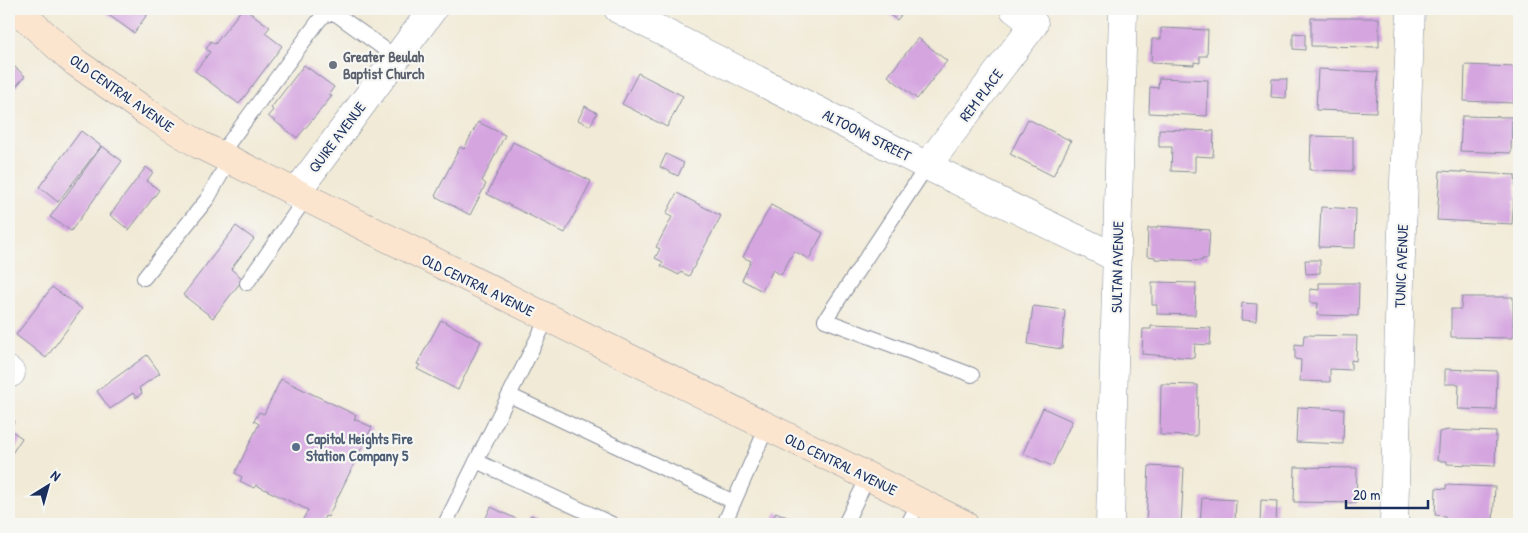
<svg xmlns="http://www.w3.org/2000/svg" width="1528" height="533" font-family="'Patrick Hand',sans-serif">
<style>
.building{fill:#d5a5e0}
.lines{fill:none;stroke-linecap:round;stroke-linejoin:round}
.lane-casing{stroke:#868c9a;stroke-width:16}
.street-casing{stroke:#868c9a;stroke-width:29}
.secondary-casing{stroke:#868c9a;stroke-width:29}
.lane{stroke:#fff;stroke-width:14}
.street{stroke:#fff;stroke-width:28}
.secondary{stroke:#fbe5cf;stroke-width:28}
.worship-dot{fill:#6b7280;stroke:#f6f6f2;stroke-width:2}
.service-dot{fill:#5c6f8a;stroke:#f6f6f2;stroke-width:2}
.labels{text-anchor:middle;dominant-baseline:central;stroke-width:4.5;stroke-linejoin:round;paint-order:stroke}
.worship-label{font-size:15px;font-weight:bold;fill:#5b616d;stroke:#f6f6f2;text-anchor:start}
.street-label{font-size:15px;fill:#1b2f5e;stroke:#f6f6f2}
.service-label{font-size:15px;font-weight:bold;fill:#4e5e75;stroke:#f6f6f2;text-anchor:start}
</style>
<rect width="100%" height="100%" fill="#f6f6f2"/>
<filter id="ink" filterUnits="userSpaceOnUse"><feTurbulence type="fractalNoise" baseFrequency=".02" numOctaves="2"/><feDisplacementMap in="SourceGraphic" scale="10" xChannelSelector="R" yChannelSelector="G"/><feConvolveMatrix kernelMatrix="1 2 1 2 8 2 1 2 1" color-interpolation-filters="sRGB"/></filter>
<filter id="wash" filterUnits="userSpaceOnUse"><feTurbulence type="fractalNoise" baseFrequency=".0096" numOctaves="4" result="noise"/><feDisplacementMap in="SourceGraphic" scale="20" xChannelSelector="R" yChannelSelector="G"/><feGaussianBlur stdDeviation="1.12" result="paint"/><feColorMatrix in="noise" values="0 0 0 0 0 0 0 0 0 0 0 0 0 0 0 0 0 1.4 0 .05"/><feComposite in="paint" operator="in"/></filter>
<g filter="url(#wash)">
<rect width="100%" height="100%" fill="#f1ead6"/>
<g id="blocks">
<path class="building" d="M100,9H151L134,33Z
M242,9H245L270,27L265,33L282,46L239,104L195,71L210,52L206,49L211,41L215,44Z
M881,9H906L897,20Z
M1163,9H1207L1206,13H1163Z
M1311,18H1379V47L1311,46Z
M1161,28L1208,30L1207,56H1200V63L1194,62V65L1151,63L1152,39H1161Z
M1293,33L1305,34V50L1293,49Z
M918,38L947,61L917,99L888,76Z
M9,62L25,76L9,95Z
M304,65L334,87L329,94L332,96L297,138L268,116L273,110L271,108Z
M1465,65L1515,67L1514,103L1464,101Z
M1318,69L1378,72L1376,112L1316,110Z
M638,73L683,96L667,127L622,104Z
M1159,78L1208,80L1207,116L1149,113L1150,87L1158,88Z
M1272,79H1287L1286,98L1271,97Z
M585,106L597,113L590,126L578,120Z
M1462,116L1512,117L1511,153L1460,151Z
M1028,119L1071,141L1053,176L1010,154Z
M478,122L505,135L482,181L486,184L470,215L435,196L460,147L464,149Z
M1159,129L1214,131L1213,157L1195,156V172L1171,171L1172,147H1159Z
M81,131L101,146L58,202L39,187Z
M1311,136L1353,137V171L1310,170Z
M513,142L591,181L565,233L487,194Z
M102,146L122,161L71,231L50,217Z
M666,154L684,163L678,176L660,167Z
M146,167L153,172L147,181L159,190L129,230L110,215Z
M1440,171L1515,175L1517,200L1514,199L1512,224L1437,220Z
M677,193L721,216L689,276L681,272L679,275L661,266L663,262L655,258L660,249L656,247L672,217L666,214Z
M771,205L823,233L809,259L794,251L781,275L773,270L762,291L742,280L751,261L743,257Z
M1321,207L1356,209L1355,248L1319,247Z
M236,226L254,239L231,269L243,279L213,318L183,295Z
M1157,226L1210,230L1208,259H1202V261L1155,259V257L1147,256L1148,228H1157Z
M1305,260H1320V273L1306,274Z
M1152,282L1196,283L1195,315L1157,314V305H1152Z
M1319,283H1359L1358,316L1317,315L1318,303H1310V289L1319,290Z
M52,287L82,309L46,358L16,335Z
M1462,297H1513V338L1451,337V309H1461Z
M1242,303L1257,304L1256,321L1241,320Z
M1033,306L1065,310L1062,349L1028,344Z
M441,320L481,341L458,390L417,369L420,365L417,364Z
M1151,326L1211,328L1210,345L1195,344L1194,358L1142,354L1143,329H1151Z
M1304,335L1357,336L1356,361L1351,360V370L1330,369V382L1300,381L1301,360L1295,359V344L1303,345Z
M147,355L160,373L139,388L142,393L136,398L133,393L110,409L97,391Z
M1445,369L1497,371L1496,410L1458,409L1459,384H1445Z
M281,379L356,415L354,419L372,427L328,517L325,516L321,524H309L302,521L308,510L256,485L254,488L240,481L242,477L235,473L259,424L254,421L259,412L264,414Z
M1161,384L1198,385L1197,436L1160,435Z
M1298,407L1344,409L1343,444L1296,442Z
M1043,408L1072,421L1052,466L1023,453Z
M9,416L15,421L9,429L22,438L9,458Z
M1448,430L1496,432L1495,466L1447,464V461H1437L1439,432Z
M1149,466L1184,468L1181,524H1146Z
M1295,467L1357,468L1356,503L1294,502Z
M1446,485L1495,487L1493,521L1462,524V520H1445V516L1435,515L1436,488L1446,489Z
M1202,498L1236,500L1235,524H1200Z
M1261,500L1277,501L1276,524H1260Z
M491,507L527,524L531,515L550,524H483Z
M776,512L802,524H771Z"/>
</g>
</g>
<g filter="url(#ink)">
<use href="#blocks" fill-opacity="0" stroke="#868c9a" stroke-width="1"/>
<g class="lines">
<defs>
<path id="lane" d="M220,155L320,19L327,14H336L397,58
M927,166L825,320L972,375
M144,278L208,198L229,160
M247,283L305,199
M509,395L734,502
M476,461L612,524
M445,524L547,319
M724,524L767,427
M845,524L868,477
M908,524L919,502"/>
<path id="street" d="M618,9L927,166L1117,258
M927,166L1034,24L1014,9
M295,194L433,9
M9,371L11,373
M1110,524L1123,9
M1394,524L1400,280L1411,9"/>
<path id="secondary" d="M16,9L75,62L148,113L200,145L964,524"/>
</defs>
<use href="#lane" class="lane-casing"/>
<use href="#street" class="street-casing"/>
<use href="#secondary" class="secondary-casing"/>
<use href="#lane" class="lane"/>
<use href="#street" class="street"/>
<use href="#secondary" class="secondary"/>
</g>
</g>
<circle class="worship-dot" cx="333" cy="65" r="5"/>
<circle class="service-dot" cx="296" cy="447" r="5"/>
<g class="labels">
<g class="worship-label">
<text x="343" y="56">Greater Beulah<tspan x="343" dy="17">Baptist Church</tspan></text>
</g>
<g class="street-label">
<text transform="translate(122 93) rotate(35)">OLD CENTRAL AVENUE</text>
<text transform="translate(981 95) rotate(-53)">REM PLACE</text>
<text transform="translate(867 135) rotate(27)">ALTOONA STREET</text>
<text transform="translate(337 137) rotate(-53)">QUIRE AVENUE</text>
<text transform="translate(1401 266) rotate(-88)">TUNIC AVENUE</text>
<text transform="translate(1117 267) rotate(-89)">SULTAN AVENUE</text>
<text transform="translate(478 285) rotate(26)">OLD CENTRAL AVENUE</text>
<text transform="translate(841 464) rotate(26)">OLD CENTRAL AVENUE</text>
</g>
<g class="service-label">
<text x="306" y="438">Capitol Heights Fire<tspan x="306" dy="17">Station Company 5</tspan></text>
</g>
</g>
<rect width="1528" height="533" fill="none" stroke="#f6f6f2" stroke-width="30"/>
<g transform="translate(48 486) rotate(37)" stroke="#f6f6f2" stroke-width="4" paint-order="stroke">
<path d="M0-4L9 19L0 12L-9 19Z" fill="#1b2f5e"/>
<text y="-8" font-size="14" font-weight="bold" text-anchor="middle" fill="#1b2f5e">N</text>
</g>
<path d="M1346 500v8h82v-8" fill="none" stroke="#1b2f5e" stroke-width="2.5"/>
<text x="1353" y="500" font-size="15" fill="#1b2f5e" stroke="#f6f6f2" stroke-width="4" paint-order="stroke">20 m</text>
</svg>
